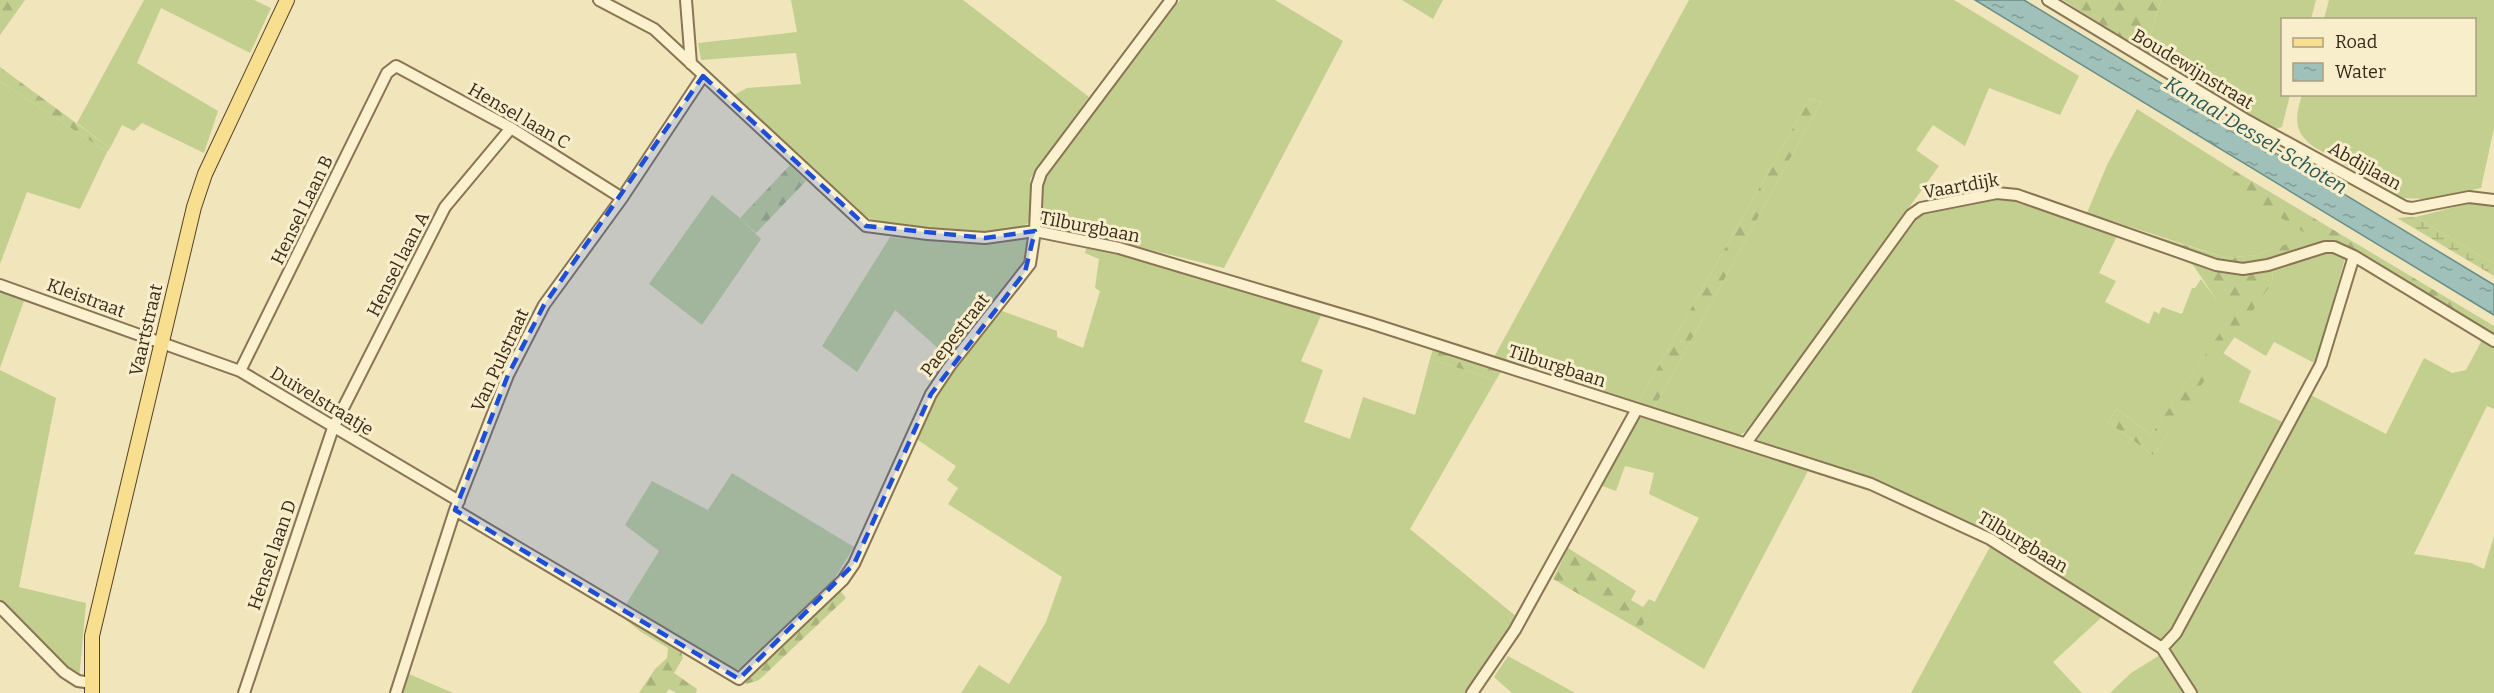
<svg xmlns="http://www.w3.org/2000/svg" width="2494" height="693" font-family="Bitter,serif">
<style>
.grass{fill:#c3cf8f}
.forest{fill:url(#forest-firs)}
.wetland{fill:url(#wetland-marsh)}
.water{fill:url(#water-ripples);stroke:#678f88;stroke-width:1.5}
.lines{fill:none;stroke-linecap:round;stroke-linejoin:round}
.minor-casing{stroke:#897454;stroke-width:14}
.major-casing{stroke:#564129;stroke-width:16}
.minor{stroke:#fbf1cf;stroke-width:10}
.major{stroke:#f8df8f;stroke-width:14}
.marked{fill:#1d4ed8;fill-opacity:0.2;stroke:#1d4ed8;stroke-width:4.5;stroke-dasharray:12 8;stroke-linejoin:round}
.labels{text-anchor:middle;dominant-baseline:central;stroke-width:6;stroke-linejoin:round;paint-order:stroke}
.street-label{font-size:18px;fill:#372a1a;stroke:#f8eecb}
.water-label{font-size:20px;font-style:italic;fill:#285858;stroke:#f8eecb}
</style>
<defs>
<pattern id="forest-firs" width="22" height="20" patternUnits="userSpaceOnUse" patternTransform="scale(1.5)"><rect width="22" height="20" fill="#c3cf8f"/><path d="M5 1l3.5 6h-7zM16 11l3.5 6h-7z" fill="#a8b27b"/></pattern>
<pattern id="wetland-marsh" width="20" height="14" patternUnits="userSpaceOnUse" patternTransform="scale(1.5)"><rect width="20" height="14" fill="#c3cf8f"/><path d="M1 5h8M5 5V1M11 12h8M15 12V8" fill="none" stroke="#a8b27b"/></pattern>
<pattern id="water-ripples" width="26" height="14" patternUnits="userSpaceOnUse" patternTransform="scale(1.5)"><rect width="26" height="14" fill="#a0c1ba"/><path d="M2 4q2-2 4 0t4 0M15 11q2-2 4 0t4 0" fill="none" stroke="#839d96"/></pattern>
</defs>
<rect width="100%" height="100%" fill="#f1e5bb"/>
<path class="grass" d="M144,0H254L271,8L250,53L161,8L137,63L218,111L204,153L142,123L134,131L122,125L110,148L77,123Z
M791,0H963L1089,97L1030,179V222L1023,226L987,233L889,224L870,219L861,214L734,95L747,88L801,84L796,53L701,60L698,43L797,32Z
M1180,0H1275L1343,41L1224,268L1102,238L1038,226L1043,180Z
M1402,0H1443L1433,19Z
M1689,0H1954L2079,76L2060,115L1989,88L1965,146L1933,125L1916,150L1939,166L1748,430L1740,435L1653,410L1821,102L1810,98L1637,404L1493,359Z
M2161,0H2316L2311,19L2282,20V94L2290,95L2282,127L2275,129L2145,52Z
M2329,0H2494V128L2481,188L2427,199L2403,198L2314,147C2293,132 2295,117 2302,95L2474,94V20L2324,19Z
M0,81L107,152L80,209L27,192L0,264Z
M2137,109L2235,171L2228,184L2311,236L2255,255L2227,258L2087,213L2107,165Z
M712,195L740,218L761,239L702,325L649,284Z
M1995,198L2012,199L2117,236L2099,273L2116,281L2105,302L2149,324L2154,311L2159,314L2162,307L2182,314L2192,288H2195L2201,279L2216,299L2233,314L2151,435L2117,409L2108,422L2153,455L2223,353L2251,371L2239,402L2285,423L2172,633L2159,642L1987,530L1862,474L1761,444L1757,440L1915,217L1933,210Z
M2470,203L2494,206V264L2416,217Z
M890,237L986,243L1023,237C1032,245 1027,256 1024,266L949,358L895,310L857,372L822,346Z
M1087,245L1177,269L1322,313L1301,361L1323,370L1304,422L1350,439L1363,397L1415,415L1430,359L1496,380L1410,529L1518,618L1469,693H961L979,665L1009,684L1046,622L1062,577L948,504L958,488L947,480L956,466L915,438L953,368L1002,311L1057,331V337L1083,348L1100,291L1095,288L1099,259L1085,253Z
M2322,251H2333L2345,258L2316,364L2274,342L2266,356L2234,337L2272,283L2273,270Z
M0,288L25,298L0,368Z
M2482,340L2494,347V409L2487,406L2414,554L2471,563L2484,569L2494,536V693H2198L2168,647L2309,394L2386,434L2424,358L2452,373L2466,370Z
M0,370L56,398L19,587L86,603L79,680L0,608Z
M1637,416L1809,469L1704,669L1640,630L1699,518L1649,494L1654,473L1625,466L1616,491L1602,486V481Z
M732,473L854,547L833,581L742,668L734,670L625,606L659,551L625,525L652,481L708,510Z
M1991,545L2103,616L2053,662L2082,693H1911Z
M2160,655L2184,693H2110L2131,673Z
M1508,656L1575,693H1512L1494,677Z
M409,674L453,693H403Z"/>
<path class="forest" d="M0,0H25L0,35Z
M2063,0H2161L2145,52Z
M0,67L110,148L107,152L0,81Z
M1810,98L1821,102L1653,410L1637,404Z
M790,165L806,181L756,233L740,218Z
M2235,171L2494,326V339L2340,244L2270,260L2273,270L2272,283L2153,455L2108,422L2117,409L2151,435L2232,315L2216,299L2193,265L2144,245L2149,234L2227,258L2255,255L2310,236L2227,184Z
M1433,349L1502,370L1496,380L1430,359Z
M1568,548L1636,591L1631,600L1643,607L1649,599L1655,602L1640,630L1553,579Z
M839,589L846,598L759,680L746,684L744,679Z
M622,613L680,648L683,658L674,673L697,689L696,693H676L669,689L666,693H639L655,669L667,658L668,648L641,632L621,616Z"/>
<path class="wetland" d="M2416,217L2494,264V276L2397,218Z"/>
<path class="water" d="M1975,0H2024L2494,285V315Z"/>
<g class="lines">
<defs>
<path id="minor" d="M599,0L654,29L866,226L928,234L985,238L1035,231L1119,248L1370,323L1871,484L1990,539L2162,648L2191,693
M686,0L691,64
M2048,0L2248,121L2405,207L2412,208L2469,197L2494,200
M0,285L240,371L459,501
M240,371L387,73L396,66L511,128L622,198
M1746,443L1911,215L1921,208L1997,193L2017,195L2216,265L2243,269L2268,265L2325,247H2334L2354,256L2494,341
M455,510L739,679L843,580L854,564L931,394L949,367L1030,264L1035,231L1037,185L1041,173L1171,0
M0,607L64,672L78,681L92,683
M2162,648L2176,633L2321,364L2354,256
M244,693L333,428L445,207L511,128
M396,693L455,510L508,375L544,305L622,198L703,76
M1472,693L1515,630L1637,409"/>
<path id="major" d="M92,693V636L194,207L205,174L287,0"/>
</defs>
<use href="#minor" class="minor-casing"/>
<use href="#major" class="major-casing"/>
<use href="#minor" class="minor"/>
<use href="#major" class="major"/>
</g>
<path class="marked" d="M703,76L866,226L985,238L1035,231L1025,272L931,394L854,564L739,679L455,510L508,375L544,305Z"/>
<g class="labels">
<g class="street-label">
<text transform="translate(2193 69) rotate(31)">Boudewijnstraat</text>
<text transform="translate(519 116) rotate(30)">Hensel laan C</text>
<text transform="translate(2365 166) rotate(29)">Abdijlaan</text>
<text transform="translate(1961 186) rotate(-10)">Vaartdijk</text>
<text transform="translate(302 210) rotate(-64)">Hensel Laan B</text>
<text transform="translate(1090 227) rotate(11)">Tilburgbaan</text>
<text transform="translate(398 264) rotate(-63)">Hensel laan A</text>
<text transform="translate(86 298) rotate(20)">Kleistraat</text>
<text transform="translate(146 330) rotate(-77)">Vaartstraat</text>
<text transform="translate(955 335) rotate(-52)">Paepestraat</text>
<text transform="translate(500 360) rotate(-65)">Van Pulstraat</text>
<text transform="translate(1557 366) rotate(18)">Tilburgbaan</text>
<text transform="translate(322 401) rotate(31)">Duivelstraatje</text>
<text transform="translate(2023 542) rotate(31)">Tilburgbaan</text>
<text transform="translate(272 555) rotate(-71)">Hensel laan D</text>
</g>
<g class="water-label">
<text transform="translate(2256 135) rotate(31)">Kanaal Dessel-Schoten</text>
</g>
</g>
<rect x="2281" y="18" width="195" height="78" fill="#f8eecb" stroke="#aba084" stroke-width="1.5"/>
<rect x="2293" y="38" width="30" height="9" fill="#f8df8f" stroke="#aba084" stroke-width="1.5"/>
<text x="2335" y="48" font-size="18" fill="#372a1a">Road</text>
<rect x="2293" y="63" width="30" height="18" fill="url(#water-ripples)" stroke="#aba084" stroke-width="1.5"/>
<text x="2335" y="78" font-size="18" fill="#372a1a">Water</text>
</svg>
